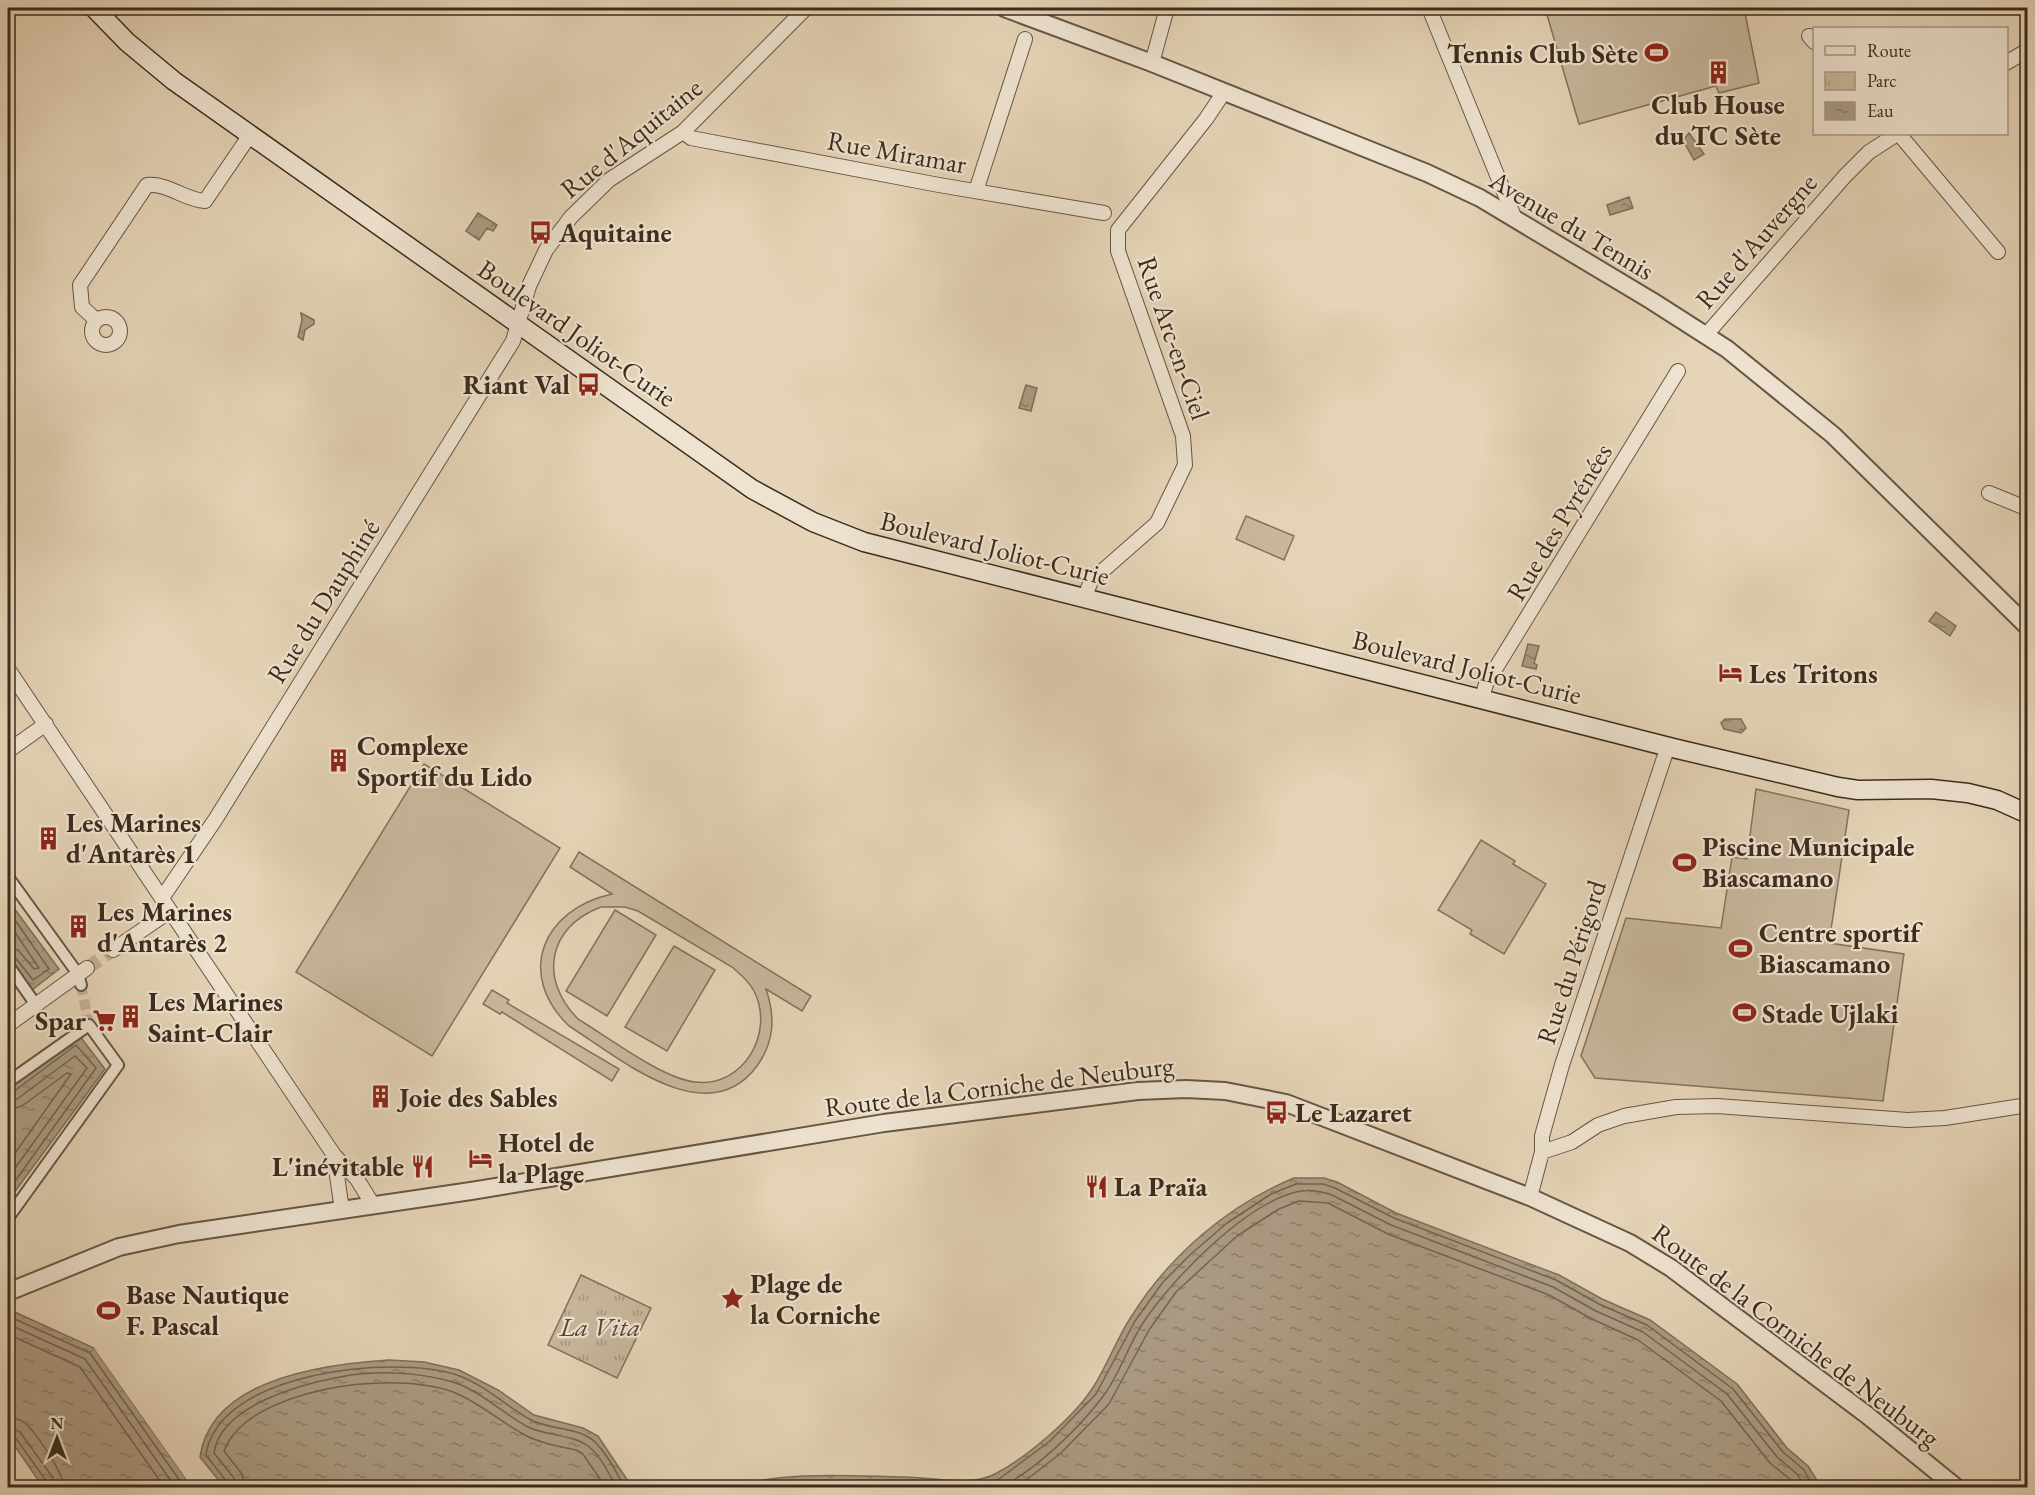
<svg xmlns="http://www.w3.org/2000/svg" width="2035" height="1495" font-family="'EB Garamond',serif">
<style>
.grass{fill:#c8b79d;stroke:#82725d;stroke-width:1.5;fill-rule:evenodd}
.park{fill:url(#park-tufts);stroke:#82725d;stroke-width:1.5}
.water{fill:url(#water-ripples);stroke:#7e6f5a;stroke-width:1.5}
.pier{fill:#e5d4b7}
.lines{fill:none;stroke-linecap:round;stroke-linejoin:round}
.shore{stroke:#736450;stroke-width:1.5}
.pedestrian-tunnel{stroke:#c3b298;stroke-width:10;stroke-dasharray:10 5;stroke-linecap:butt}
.minor-tunnel{stroke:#c3b298;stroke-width:14;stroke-dasharray:14 7;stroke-linecap:butt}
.pedestrian-casing{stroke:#665644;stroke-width:14}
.minor-casing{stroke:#665644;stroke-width:16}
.tertiary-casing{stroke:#665644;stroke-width:20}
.secondary-casing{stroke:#3b2c1d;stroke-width:21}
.pedestrian{stroke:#eee3d0;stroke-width:10}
.minor{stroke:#eee3d0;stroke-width:14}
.tertiary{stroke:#eee3d0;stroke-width:16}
.secondary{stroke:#eee3d0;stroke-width:18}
.labels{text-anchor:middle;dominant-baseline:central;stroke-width:4.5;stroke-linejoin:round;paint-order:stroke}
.poi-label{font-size:27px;font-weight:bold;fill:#3b2c1d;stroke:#eee3d0;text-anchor:start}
.street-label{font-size:27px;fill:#3b2c1d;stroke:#eee3d0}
.park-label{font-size:27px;font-style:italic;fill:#574837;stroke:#eee3d0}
</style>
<defs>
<pattern id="park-tufts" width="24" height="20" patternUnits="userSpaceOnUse" patternTransform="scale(1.5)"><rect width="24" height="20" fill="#c8b79d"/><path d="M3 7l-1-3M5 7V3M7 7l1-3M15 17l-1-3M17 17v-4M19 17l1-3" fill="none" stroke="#a4957f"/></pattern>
<pattern id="water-ripples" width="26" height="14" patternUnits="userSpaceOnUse" patternTransform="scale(1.5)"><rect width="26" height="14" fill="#ab9b83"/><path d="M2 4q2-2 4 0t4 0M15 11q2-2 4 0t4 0" fill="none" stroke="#8c7f6b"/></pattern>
</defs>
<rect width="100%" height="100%" fill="#e5d4b7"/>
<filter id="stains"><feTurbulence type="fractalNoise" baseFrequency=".00333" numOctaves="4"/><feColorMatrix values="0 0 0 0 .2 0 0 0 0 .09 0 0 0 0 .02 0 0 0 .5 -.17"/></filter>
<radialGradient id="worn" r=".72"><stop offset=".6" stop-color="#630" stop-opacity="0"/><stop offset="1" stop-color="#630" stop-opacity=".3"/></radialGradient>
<path class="grass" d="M1545,8H1744L1759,83L1719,93L1716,86L1579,124Z
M1246,516L1294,536L1284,560L1236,539Z
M424,764L560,848L432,1056L296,972Z
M1756,789L1849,810L1829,943L1904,954L1883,1101L1595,1078L1581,1056L1626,918L1721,928L1732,857L1747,859Z
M1481,840L1515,861L1513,864L1546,884L1504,954L1470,934L1472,930L1438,910Z
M579,852L811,996L802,1011L766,989C775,1016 775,1041 757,1066C707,1134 618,1057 569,1026C515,974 543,909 612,894L570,867ZM601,907H625L638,911L732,967C740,974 749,981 754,991C775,1032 744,1088 695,1082C661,1078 608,1037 578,1019C539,980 547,927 601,907Z
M615,910L656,935L607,1016L566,991Z
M674,946L715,970L667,1051L625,1027Z
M492,990L509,1000L507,1003L619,1069L612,1081L502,1012L500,1014L483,1004Z"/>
<path class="park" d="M581,1275L651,1308L617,1378L548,1345Z"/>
<path class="water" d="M1689,133L1704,154L1694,160L1683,140Z
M1629,197L1633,208L1610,215L1607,205Z
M478,213L497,225L493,231L487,228L479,240L466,231Z
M301,313L314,320V324L305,330L303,340L298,337L302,320Z
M1026,385L1037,388L1031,411L1019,408Z
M1936,612L1956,626L1950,636L1929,621Z
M1528,644L1539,646L1534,663L1537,665L1536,669L1522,666Z
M1725,719H1741L1746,728L1741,733L1724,729L1721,723Z
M8,900L59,969L32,990L8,957Z
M79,1035L105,1069L8,1201V1089Z
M1294,1178H1324L1337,1182L1396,1213L1559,1275L1602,1299L1650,1320L1737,1384L1787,1448L1808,1466L1821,1487H732C786,1471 848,1476 904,1477C933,1477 970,1488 997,1473C1028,1456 1073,1418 1092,1389C1107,1366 1116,1340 1131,1317C1169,1256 1228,1205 1294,1178Z
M8,1309L94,1348L192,1487H43L8,1436Z
M389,1360L424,1362L459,1370L498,1390L534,1415L583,1428L598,1436L632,1487H224L200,1457C211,1379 325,1364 389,1360Z"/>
<path class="pier" d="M94,1348L100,1351L195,1488L192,1487Z"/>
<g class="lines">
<path class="shore" d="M8,910L49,969L33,980L14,956L8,954
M8,922L39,968L34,969L18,950L8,947
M8,1093L13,1092L76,1045L96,1068L8,1191
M8,1101L17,1099L75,1056L87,1068L8,1178
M8,1110L22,1106L67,1073L71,1074L8,1163
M8,1316L90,1353L185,1488
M8,1324L85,1359L176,1488
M8,1334L80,1367L165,1488
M8,1417C14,1418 20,1419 25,1423C36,1433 64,1473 64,1488
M8,1426L20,1432L53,1478L55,1488
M8,1434L15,1437L47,1482L48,1488
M229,1488L227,1482L206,1455C217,1372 394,1354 457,1375C485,1385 506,1406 531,1420C550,1430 580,1427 595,1442C608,1455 616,1472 625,1488
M236,1488L234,1478L214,1453C220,1406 301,1384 340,1377C376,1370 419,1372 453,1382C481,1391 502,1413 528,1427C546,1436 572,1434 588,1446C601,1456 609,1474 617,1488
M245,1488L242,1474L224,1451C248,1387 396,1370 453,1392C479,1402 499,1421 523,1434C539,1443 558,1446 576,1450L583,1454L606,1488
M753,1488L854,1483L973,1487L999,1479L1050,1441L1096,1394L1135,1321L1163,1282L1191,1254L1227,1223L1271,1194L1296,1184H1323L1335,1188L1394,1218L1556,1280L1599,1304L1647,1325L1733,1389L1783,1452L1804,1470L1814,1488
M998,1488C1032,1474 1079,1428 1101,1399C1119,1377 1127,1347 1143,1323C1171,1280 1244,1205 1296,1192C1307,1189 1321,1191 1332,1195L1391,1225L1553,1287L1596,1311L1643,1332L1727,1394L1777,1457L1798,1475L1805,1488
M1016,1488L1061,1453L1109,1404L1149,1330L1176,1292L1237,1236L1279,1209L1299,1201L1328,1203L1388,1234L1549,1295L1592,1319L1638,1340L1721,1401L1770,1463L1791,1480L1795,1488"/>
<path class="pedestrian-tunnel" d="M81,985L89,1025"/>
<path class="minor-tunnel" d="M87,968L113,950"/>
<defs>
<path id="pedestrian" d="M8,877L78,974L81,985
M8,965L36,1005
M8,1082L89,1025L118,1065L8,1218"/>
<path id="minor" d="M1429,8L1515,219
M1809,36L1814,42
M1152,63L1167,8
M2006,63L2028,50
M683,132L691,138L939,185L1104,213
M1899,134L1998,252
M976,191L1025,39
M92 331a14 14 0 1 1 28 0a14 14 0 1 1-28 0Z
M96,320L82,307L80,285L147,185C168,183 185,200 205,201L250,135
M1706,335L1845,176L1869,152L1897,134
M1989,493L2028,509
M1084,599L1091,581L1157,523L1185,465L1183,436L1118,251V230L1206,119L1224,92
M8,669L334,1155
M1482,698L1486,684L1678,371
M8,751L46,724
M162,898L215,820L513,341L529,286L546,250L571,217L609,180L683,132L806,8
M113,950L170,911
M8,1025L87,968
M1542,1152L1572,1142L1598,1125L1624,1116L1676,1107L1717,1106L1908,1120L1945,1118L2028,1105
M1530,1197L1542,1152V1136L1562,1065L1668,746
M342,1210L334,1155L357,1179L373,1205"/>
<path id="tertiary" d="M1004,8L1152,63L1427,173L1480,198L1652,301L1727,349L1833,435L2028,627
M8,1292L119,1247L179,1234L471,1191L884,1123L1138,1091L1186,1089L1225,1091L1286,1103L1530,1197L1630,1243L1671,1268L1867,1415L1957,1488"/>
<path id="secondary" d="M94,8L127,42L174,81L752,489L813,522L864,542L1673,748L1838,787L1858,790L1931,789L1968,793L1997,800L2028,814"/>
</defs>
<use href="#pedestrian" class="pedestrian-casing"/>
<use href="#minor" class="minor-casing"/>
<use href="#tertiary" class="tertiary-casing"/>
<use href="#secondary" class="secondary-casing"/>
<use href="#pedestrian" class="pedestrian"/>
<use href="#minor" class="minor"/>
<use href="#tertiary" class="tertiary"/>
<use href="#secondary" class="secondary"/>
</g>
<defs>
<symbol id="stadium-bare" viewBox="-9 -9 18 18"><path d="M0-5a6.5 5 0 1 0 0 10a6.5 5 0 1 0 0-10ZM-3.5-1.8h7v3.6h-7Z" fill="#8f2418" stroke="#eee3d0" stroke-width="2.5" paint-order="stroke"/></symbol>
<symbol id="building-bare" viewBox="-9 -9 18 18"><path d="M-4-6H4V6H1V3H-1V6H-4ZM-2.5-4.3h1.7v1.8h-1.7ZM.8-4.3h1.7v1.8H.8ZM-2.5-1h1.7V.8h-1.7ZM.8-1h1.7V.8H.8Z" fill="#8f2418" stroke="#eee3d0" stroke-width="2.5" paint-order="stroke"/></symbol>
<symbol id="bus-bare" viewBox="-9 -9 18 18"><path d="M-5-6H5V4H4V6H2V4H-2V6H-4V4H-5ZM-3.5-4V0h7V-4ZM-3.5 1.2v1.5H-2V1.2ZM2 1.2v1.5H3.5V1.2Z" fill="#8f2418" stroke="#eee3d0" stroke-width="2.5" paint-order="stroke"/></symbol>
<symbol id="hotel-bare" viewBox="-9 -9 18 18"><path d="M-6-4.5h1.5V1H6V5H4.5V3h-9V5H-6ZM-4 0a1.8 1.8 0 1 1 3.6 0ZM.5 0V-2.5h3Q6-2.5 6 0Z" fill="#8f2418" stroke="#eee3d0" stroke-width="2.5" paint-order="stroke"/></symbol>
<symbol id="supermarket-bare" viewBox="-9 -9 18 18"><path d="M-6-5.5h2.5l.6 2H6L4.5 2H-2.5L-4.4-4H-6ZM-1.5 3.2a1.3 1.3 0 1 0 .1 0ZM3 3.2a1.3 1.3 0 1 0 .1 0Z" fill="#8f2418" stroke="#eee3d0" stroke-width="2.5" paint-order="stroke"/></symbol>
<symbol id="restaurant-bare" viewBox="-9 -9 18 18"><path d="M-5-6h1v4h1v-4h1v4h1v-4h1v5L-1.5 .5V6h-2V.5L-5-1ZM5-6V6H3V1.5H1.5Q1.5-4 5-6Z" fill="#8f2418" stroke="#eee3d0" stroke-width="2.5" paint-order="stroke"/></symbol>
<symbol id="sight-bare" viewBox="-9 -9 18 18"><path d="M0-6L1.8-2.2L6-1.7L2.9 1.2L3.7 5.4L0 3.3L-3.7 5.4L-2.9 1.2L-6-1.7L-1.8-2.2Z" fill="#8f2418" stroke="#eee3d0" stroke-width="2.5" paint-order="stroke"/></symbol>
</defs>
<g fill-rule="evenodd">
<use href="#stadium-bare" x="1640" y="36" width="33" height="33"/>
<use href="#building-bare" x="1702" y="56" width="33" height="33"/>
<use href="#bus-bare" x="524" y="216" width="33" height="33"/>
<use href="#bus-bare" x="572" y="368" width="33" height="33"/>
<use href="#hotel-bare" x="1714" y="656" width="33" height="33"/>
<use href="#building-bare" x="322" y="744" width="33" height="33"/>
<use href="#building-bare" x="32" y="822" width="33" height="33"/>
<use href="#stadium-bare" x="1668" y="846" width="33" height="33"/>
<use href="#building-bare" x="62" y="910" width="33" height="33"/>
<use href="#stadium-bare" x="1724" y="932" width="33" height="33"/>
<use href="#stadium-bare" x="1728" y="996" width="33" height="33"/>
<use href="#building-bare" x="114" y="1000" width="33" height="33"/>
<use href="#supermarket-bare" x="88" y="1004" width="33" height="33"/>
<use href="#building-bare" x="364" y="1080" width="33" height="33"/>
<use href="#bus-bare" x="1260" y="1096" width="33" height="33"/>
<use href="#hotel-bare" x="464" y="1142" width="33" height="33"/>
<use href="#restaurant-bare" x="406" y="1150" width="33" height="33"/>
<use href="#restaurant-bare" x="1080" y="1170" width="33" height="33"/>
<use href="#sight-bare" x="716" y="1282" width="33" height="33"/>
<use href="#stadium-bare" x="92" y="1294" width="33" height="33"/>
</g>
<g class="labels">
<g class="poi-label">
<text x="1638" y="53" text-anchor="end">Tennis Club Sète</text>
<text x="1718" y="104" text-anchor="middle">Club House<tspan x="1718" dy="31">du TC Sète</tspan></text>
<text x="559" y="232">Aquitaine</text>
<text x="570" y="384" text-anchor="end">Riant Val</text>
<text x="1749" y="673">Les Tritons</text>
<text x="357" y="745">Complexe<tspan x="357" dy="31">Sportif du Lido</tspan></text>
<text x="66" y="822">Les Marines<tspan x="66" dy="31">d'Antarès 1</tspan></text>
<text x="1702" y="846">Piscine Municipale<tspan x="1702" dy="31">Biascamano</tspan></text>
<text x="97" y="911">Les Marines<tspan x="97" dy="31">d'Antarès 2</tspan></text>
<text x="1759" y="932">Centre sportif<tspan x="1759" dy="31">Biascamano</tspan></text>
<text x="148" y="1001">Les Marines<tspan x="148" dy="31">Saint-Clair</tspan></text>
<text x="1762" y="1013">Stade Ujlaki</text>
<text x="86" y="1020" text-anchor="end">Spar</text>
<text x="399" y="1097">Joie des Sables</text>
<text x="1295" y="1112">Le Lazaret</text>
<text x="498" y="1142">Hotel de<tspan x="498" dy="31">la Plage</tspan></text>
<text x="404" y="1166" text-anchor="end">L'inévitable</text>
<text x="1114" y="1186">La Praïa</text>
<text x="750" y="1283">Plage de<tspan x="750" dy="31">la Corniche</tspan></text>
<text x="126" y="1294">Base Nautique<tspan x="126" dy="31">F. Pascal</tspan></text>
</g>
<g class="street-label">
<text transform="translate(631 138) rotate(-39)">Rue d'Aquitaine</text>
<text transform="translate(897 152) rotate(10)">Rue Miramar</text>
<text transform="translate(1572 225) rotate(31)">Avenue du Tennis</text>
<text transform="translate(1756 241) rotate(-49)">Rue d'Auvergne</text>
<text transform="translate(577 333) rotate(35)">Boulevard Joliot-Curie</text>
<text transform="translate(1174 338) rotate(71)">Rue Arc-en-Ciel</text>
<text transform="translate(1559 522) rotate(-59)">Rue des Pyrénées</text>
<text transform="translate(995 548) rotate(14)">Boulevard Joliot-Curie</text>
<text transform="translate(323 601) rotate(-58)">Rue du Dauphiné</text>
<text transform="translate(1467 667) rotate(14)">Boulevard Joliot-Curie</text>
<text transform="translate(1571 962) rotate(-72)">Rue du Périgord</text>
<text transform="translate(999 1086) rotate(-7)">Route de la Corniche de Neuburg</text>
<text transform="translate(1796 1335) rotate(37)">Route de la Corniche de Neuburg</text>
</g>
<g class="park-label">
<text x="600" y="1326">La Vita</text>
</g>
</g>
<rect width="2035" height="1495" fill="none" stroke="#e5d4b7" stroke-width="30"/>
<rect x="9" y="9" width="2017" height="1477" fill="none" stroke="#3b2c1d" stroke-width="3"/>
<rect x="15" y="15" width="2005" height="1465" fill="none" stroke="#3b2c1d" stroke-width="1.5"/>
<rect x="1813" y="27" width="195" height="108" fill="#eee3d0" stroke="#a69a88" stroke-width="1.5"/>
<rect x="1825" y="46" width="30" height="9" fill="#eee3d0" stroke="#a69a88" stroke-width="1.5"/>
<text x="1867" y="57" font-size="18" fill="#3b2c1d">Route</text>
<rect x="1825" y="72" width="30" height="18" fill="url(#park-tufts)" stroke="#a69a88" stroke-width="1.5"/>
<text x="1867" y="87" font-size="18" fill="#3b2c1d">Parc</text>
<rect x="1825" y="102" width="30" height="18" fill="url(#water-ripples)" stroke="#a69a88" stroke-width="1.5"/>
<text x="1867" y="117" font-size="18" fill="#3b2c1d">Eau</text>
<g transform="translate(57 1438)" stroke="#eee3d0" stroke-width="4.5" paint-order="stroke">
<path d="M0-4.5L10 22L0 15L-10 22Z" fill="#3b2c1d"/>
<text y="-9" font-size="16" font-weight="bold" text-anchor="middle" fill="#3b2c1d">N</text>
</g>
<rect width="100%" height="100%" filter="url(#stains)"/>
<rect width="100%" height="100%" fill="url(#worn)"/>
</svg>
